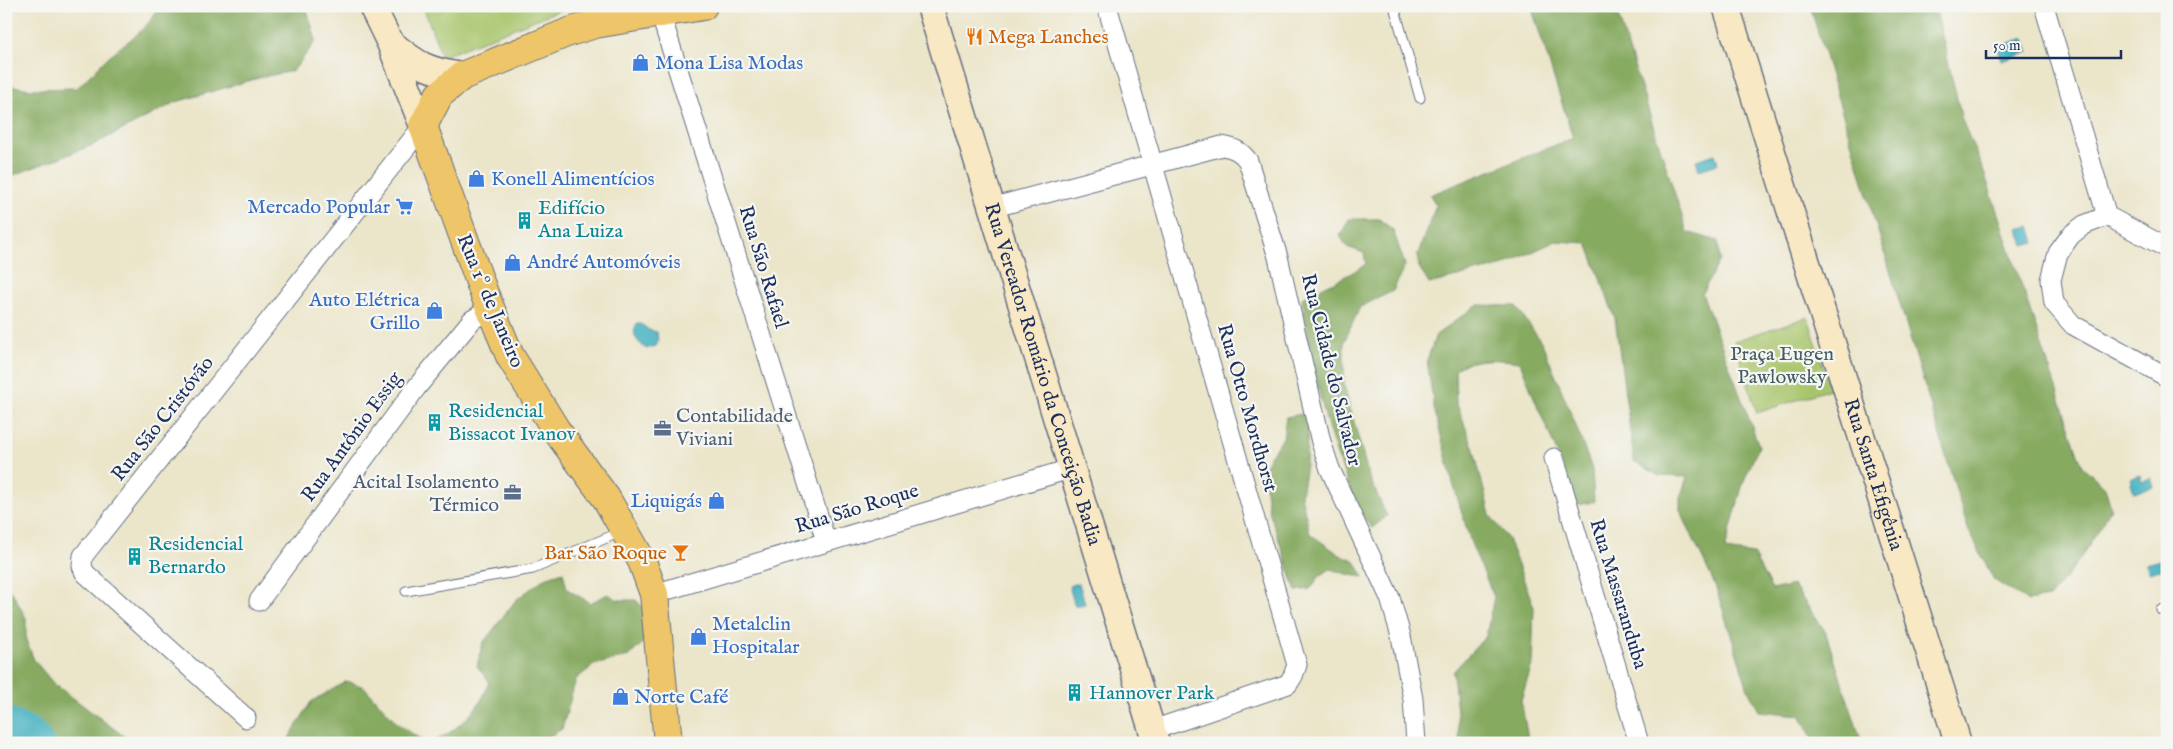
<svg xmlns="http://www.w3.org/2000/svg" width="2173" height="749" font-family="'IM FELL English',serif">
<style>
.green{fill:#a8c56c;stroke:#627a65}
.forest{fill:#86aa60;stroke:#506c5f}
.water{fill:#43b1bf;stroke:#2f708e}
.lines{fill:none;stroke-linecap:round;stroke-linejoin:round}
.river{stroke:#43b1bf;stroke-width:32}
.lane-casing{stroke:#646f83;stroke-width:11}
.street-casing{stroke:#646f83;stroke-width:21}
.secondary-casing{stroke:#646f83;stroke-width:29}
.primary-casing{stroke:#646f83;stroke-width:30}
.lane{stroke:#fff;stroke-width:9}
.street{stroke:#fff;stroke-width:19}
.secondary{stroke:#f8e8c3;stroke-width:26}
.primary{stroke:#eec569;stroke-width:28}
.labels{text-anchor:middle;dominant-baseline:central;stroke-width:4.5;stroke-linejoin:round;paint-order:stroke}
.food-label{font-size:20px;fill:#c56008;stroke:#f6f6f2;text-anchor:start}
.shop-label{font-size:20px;fill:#366cbe;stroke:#f6f6f2;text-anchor:start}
.culture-label{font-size:20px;fill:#0d838f;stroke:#f6f6f2;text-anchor:start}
.street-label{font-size:20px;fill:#1b2f5e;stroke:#f6f6f2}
.park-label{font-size:20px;fill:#455c62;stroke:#f6f6f2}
.service-label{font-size:20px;fill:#4e5e75;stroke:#f6f6f2;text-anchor:start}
</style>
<rect width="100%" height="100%" fill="#f6f6f2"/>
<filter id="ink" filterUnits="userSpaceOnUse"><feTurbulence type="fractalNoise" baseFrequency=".02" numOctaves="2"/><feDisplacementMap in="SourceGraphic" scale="10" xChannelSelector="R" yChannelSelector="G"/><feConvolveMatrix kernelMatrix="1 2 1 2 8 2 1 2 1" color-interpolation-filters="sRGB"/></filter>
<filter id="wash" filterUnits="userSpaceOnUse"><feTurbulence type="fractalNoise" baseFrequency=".0096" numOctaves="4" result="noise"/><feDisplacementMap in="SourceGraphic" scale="20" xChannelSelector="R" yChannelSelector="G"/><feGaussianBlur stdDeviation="1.12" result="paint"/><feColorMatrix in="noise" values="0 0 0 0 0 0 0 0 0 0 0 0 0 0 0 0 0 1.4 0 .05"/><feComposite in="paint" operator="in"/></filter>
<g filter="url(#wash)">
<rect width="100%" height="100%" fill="#ebe5c9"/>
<path class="green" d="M423,6H570L442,57Z
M1808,317L1830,389L1757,413L1734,341Z"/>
<path class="forest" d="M158,6H306L316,41L293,71L262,77L176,102L93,145L6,178V85L30,89L77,88C87,78 97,68 107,58C125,42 150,30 158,6Z
M1531,6H1615L1687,232L1718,241L1720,260L1702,293L1759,446L1743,483L1725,550L1753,554L1772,590L1793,585L1825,631L1862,743H1815L1800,715L1759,711L1748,689L1715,585L1680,510V498L1687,477L1659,476L1634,461L1615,318L1587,243L1556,241L1504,265L1429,284L1419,267L1417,256L1436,205L1430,195L1573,138Z
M1810,6H1935L1962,120L1985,175L2082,466L2105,487L2111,508C2094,541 2073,570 2049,598L2027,601L1994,580L1968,529Z
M1349,219H1379L1393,230L1405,265L1393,291L1360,307L1344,342V385L1369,477L1387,516L1372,528C1357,510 1352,495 1344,473C1321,417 1312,358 1302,298C1323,286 1346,278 1366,264L1364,253L1347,247L1340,236Z
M1477,305L1516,306L1542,343L1573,418L1592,469L1594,502L1577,505C1560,456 1538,410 1520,362C1497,359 1476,357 1455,369L1456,402L1474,450L1490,515L1508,539L1534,607L1532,665L1521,700L1528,739L1460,743L1453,672L1486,636L1494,597L1471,543L1452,480L1434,408L1427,360L1436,335Z
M1302,414L1308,425L1306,465L1301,495L1310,534L1340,555L1354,560L1364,577L1350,575L1330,569L1319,577L1310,589L1296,591L1269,511L1263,470L1270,456L1283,438L1286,417Z
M563,572L567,589L590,603L608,594L618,600H636L644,609L643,643L629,656L594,665L576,679L562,729L537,743H430C455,733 483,708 489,681L477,666L483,643L516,600L545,578Z
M6,589L12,592L26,618V640L34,660L53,683L133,743H6Z
M347,681L364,687L398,724L426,743H286L311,702Z"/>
<path class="water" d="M2024,38L2029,52L2002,61L1997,47Z
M1715,154L1718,164L1699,170L1696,160Z
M2030,226L2035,242L2024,245L2018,229Z
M637,324H641L649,330L657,332L658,342L656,346L646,349C638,342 630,335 637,324Z
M2140,475L2142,481L2151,478L2154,487L2134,493L2130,479Z
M2165,559L2167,568L2149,573L2146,564Z
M1079,583L1085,604L1075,606L1069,586Z"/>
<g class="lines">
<path class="river" d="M6,723L29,733L38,743"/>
</g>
</g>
<g filter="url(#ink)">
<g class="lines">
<defs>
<path id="lane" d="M1394,6L1420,98
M406,591L533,569L623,531
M2161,610L2167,608"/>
<path id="street" d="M658,6L826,541
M1107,6L1297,665L1293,676L1288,684L1153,730
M2044,6L2107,216
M991,208L1222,146C1234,148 1241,151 1248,161L1278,257L1321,442L1330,469L1390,598L1401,636L1413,699L1416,743
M2167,248L2107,216L2084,225L2071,235L2058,253L2051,280L2054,303L2073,325L2167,377
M1554,458L1639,743
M654,594L1073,468
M259,601L416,388L472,320L490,309
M246,718L85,573L82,566L83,556L423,126"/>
<g id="secondary">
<path d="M372,6L390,43L423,126"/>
<path id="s1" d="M930,6L1156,743"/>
<path id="s2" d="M1726,6L1958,743"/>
<path d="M391,43C417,65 428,71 462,76"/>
</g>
<path id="primary" d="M668,743L654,594L642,561L606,498L556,430L510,356L484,293L423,126L439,95L462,76L569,32L595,24L703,6"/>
</defs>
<use href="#lane" class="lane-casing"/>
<use href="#street" class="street-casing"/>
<use href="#secondary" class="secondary-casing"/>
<use href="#primary" class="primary-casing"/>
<use href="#lane" class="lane"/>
<use href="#street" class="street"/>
<use href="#secondary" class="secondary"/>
<use href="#primary" class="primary"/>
</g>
</g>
<defs>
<symbol id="restaurant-bare" viewBox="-9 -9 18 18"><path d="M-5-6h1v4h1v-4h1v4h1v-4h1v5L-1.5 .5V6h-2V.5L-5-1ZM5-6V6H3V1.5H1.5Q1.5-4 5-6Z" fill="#e8710a" stroke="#f6f6f2" stroke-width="2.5" paint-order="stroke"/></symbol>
<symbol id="shop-bare" viewBox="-9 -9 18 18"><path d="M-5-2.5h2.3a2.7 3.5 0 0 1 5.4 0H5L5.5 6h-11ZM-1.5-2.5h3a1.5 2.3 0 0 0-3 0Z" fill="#3f7fe0" stroke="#f6f6f2" stroke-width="2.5" paint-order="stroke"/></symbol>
<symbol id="supermarket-bare" viewBox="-9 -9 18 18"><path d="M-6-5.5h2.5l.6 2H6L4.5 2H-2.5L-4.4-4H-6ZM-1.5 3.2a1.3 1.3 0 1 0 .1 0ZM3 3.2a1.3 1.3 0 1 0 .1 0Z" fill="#3f7fe0" stroke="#f6f6f2" stroke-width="2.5" paint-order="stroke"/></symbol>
<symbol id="building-bare" viewBox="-9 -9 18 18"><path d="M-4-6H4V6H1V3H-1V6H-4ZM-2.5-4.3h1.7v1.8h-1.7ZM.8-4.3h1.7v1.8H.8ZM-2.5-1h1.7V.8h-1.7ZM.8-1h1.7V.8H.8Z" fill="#0f9aa8" stroke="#f6f6f2" stroke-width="2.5" paint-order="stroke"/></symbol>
<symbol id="office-bare" viewBox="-9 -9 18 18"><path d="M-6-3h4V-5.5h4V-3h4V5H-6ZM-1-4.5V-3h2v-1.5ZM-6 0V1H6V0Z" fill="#5c6f8a" stroke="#f6f6f2" stroke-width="2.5" paint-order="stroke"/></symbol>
<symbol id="bar-bare" viewBox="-9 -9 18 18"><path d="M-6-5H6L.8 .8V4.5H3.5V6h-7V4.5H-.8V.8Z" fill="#e8710a" stroke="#f6f6f2" stroke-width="2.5" paint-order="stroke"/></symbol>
</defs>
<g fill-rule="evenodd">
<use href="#restaurant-bare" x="962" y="24" width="25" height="25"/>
<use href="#shop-bare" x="628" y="50" width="25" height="25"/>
<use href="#shop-bare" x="464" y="166" width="25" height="25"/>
<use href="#supermarket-bare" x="392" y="194" width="25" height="25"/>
<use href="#building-bare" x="512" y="208" width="25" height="25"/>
<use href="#shop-bare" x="500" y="250" width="25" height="25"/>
<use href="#shop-bare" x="422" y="298" width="25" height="25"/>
<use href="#building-bare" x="422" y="410" width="25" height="25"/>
<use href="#office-bare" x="650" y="416" width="25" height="25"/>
<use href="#office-bare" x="500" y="480" width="25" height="25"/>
<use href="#shop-bare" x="704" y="488" width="25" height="25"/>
<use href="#bar-bare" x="668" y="540" width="25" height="25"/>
<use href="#building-bare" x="122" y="544" width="25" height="25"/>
<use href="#shop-bare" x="686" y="624" width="25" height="25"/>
<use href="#building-bare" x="1062" y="680" width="25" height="25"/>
<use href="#shop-bare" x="608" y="684" width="25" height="25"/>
</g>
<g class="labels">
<g class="food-label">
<text x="988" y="37">Mega Lanches</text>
<text x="667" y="553" text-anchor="end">Bar São Roque</text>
</g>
<g class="shop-label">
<text x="655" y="63">Mona Lisa Modas</text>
<text x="491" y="179">Konell Alimentícios</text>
<text x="390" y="207" text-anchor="end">Mercado Popular</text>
<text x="527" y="262">André Automóveis</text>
<text x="420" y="300" text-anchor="end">Auto Elétrica<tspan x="420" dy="23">Grillo</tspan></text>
<text x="702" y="501" text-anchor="end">Liquigás</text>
<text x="712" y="624">Metalclin<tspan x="712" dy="23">Hospitalar</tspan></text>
<text x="634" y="697">Norte Café</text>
</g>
<g class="culture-label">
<text x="538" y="208">Edifício<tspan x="538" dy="23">Ana Luiza</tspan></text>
<text x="448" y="411">Residencial<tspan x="448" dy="23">Bissacot Ivanov</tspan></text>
<text x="148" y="544">Residencial<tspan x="148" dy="23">Bernardo</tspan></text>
<text x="1089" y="693">Hannover Park</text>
</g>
<g class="street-label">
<text transform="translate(763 267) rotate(73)">Rua São Rafael</text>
<text transform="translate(490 301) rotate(67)">Rua 1º de Janeiro</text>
<text transform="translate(1331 370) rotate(76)">Rua Cidade do Salvador</text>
<text stroke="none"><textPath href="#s1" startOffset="385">Rua Vereador Romário da Conceição Badia</textPath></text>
<text transform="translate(1247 408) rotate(74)">Rua Otto Mordhorst</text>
<text transform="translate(163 419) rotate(-52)">Rua São Cristóvão</text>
<text transform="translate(352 437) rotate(-54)">Rua Antônio Essig</text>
<text stroke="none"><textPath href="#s2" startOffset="491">Rua Santa Efigênia</textPath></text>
<text transform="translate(857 509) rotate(-17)">Rua São Roque</text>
<text transform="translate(1618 594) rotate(73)">Rua Massaranduba</text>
</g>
<g class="park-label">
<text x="1782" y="354">Praça Eugen<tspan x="1782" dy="23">Pawlowsky</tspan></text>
</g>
<g class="service-label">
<text x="676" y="416">Contabilidade<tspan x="676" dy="23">Viviani</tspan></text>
<text x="499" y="482" text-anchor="end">Acital Isolamento<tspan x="499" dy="23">Térmico</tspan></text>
</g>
</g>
<rect width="2173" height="749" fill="none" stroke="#f6f6f2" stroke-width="25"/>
<path d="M1986 50v8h135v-8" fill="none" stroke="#1b2f5e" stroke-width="2.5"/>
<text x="1993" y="50" font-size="15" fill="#1b2f5e" stroke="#f6f6f2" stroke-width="4" paint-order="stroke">50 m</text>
</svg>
